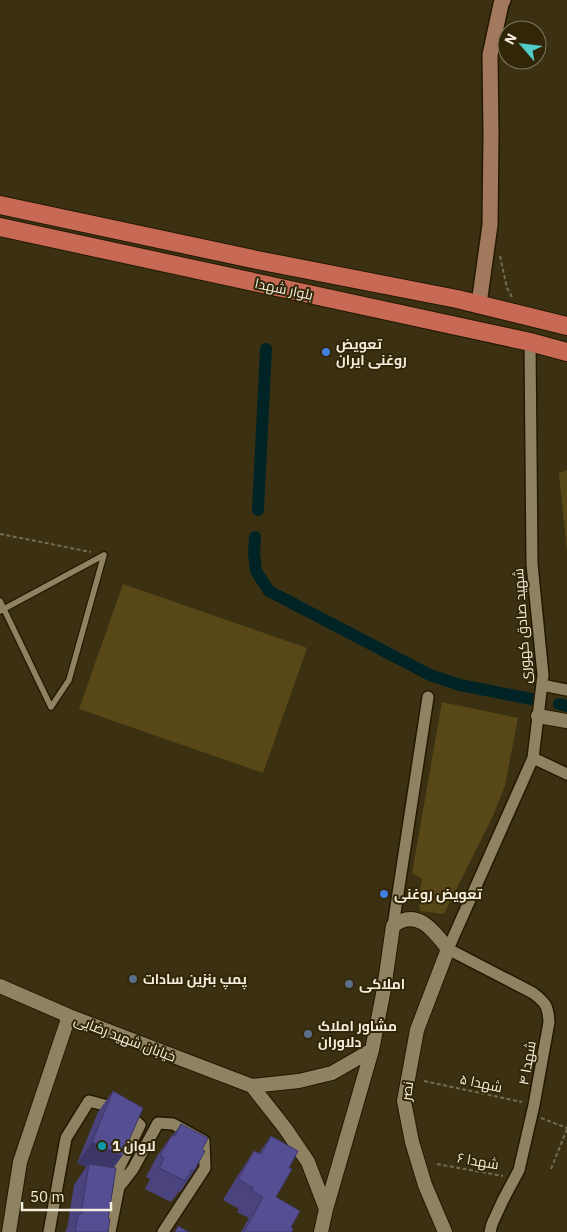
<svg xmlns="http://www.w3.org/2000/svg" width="567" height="1232" font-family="'IBM Plex Sans',Cairo,sans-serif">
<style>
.green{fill:#584817}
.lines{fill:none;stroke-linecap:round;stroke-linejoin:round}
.canal{stroke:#002426;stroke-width:12}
.service-casing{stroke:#221800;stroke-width:8}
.minor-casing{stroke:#221800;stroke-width:14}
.tertiary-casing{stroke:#221800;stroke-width:16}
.secondary-casing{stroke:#221800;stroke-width:18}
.trunk-casing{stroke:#221800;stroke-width:20}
.path{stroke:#746b50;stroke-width:2;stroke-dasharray:4 2.5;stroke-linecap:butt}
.service{stroke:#8e8262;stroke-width:5.5}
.minor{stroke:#8e8262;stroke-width:11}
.tertiary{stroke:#8e8262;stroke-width:14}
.secondary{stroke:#a3795d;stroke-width:15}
.trunk{stroke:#c76954;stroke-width:18}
.wall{fill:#4a437e}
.shaded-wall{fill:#3c3766}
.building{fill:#564e92;stroke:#3c3766}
.shop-dot{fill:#3f7fe0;stroke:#312607;stroke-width:2}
.service-dot{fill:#5c6f8a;stroke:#312607;stroke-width:2}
.culture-dot{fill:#0f9aa8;stroke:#312607;stroke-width:2}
.labels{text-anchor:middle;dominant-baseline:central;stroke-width:4;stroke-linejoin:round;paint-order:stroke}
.street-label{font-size:14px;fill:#f5eedd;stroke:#312607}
.poi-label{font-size:14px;font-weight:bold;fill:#f5eedd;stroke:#312607;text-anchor:start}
</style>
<rect width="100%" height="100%" fill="#3b3112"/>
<path class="green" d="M567,470V552L559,473Z
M123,584L307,648L263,773L79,709Z
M442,702L518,718L505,785L493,816L444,914L420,911L419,894L422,879L412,873Z"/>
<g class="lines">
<path class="canal" d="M258,510L266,349
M255,537L254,553L256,571L269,591L430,675L460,685L531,699
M559,704L567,706"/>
<defs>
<path id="service" d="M0,601L51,707
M0,611L104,555
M51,707L69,680L104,555"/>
<path id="minor" d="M542,685L567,690
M533,758L567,774
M393,926L428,697
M119,1187L133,1169L158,1123L173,1124L204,1141L205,1168L163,1232
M49,1232L66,1138L89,1101L123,1110L140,1125L119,1168V1187L110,1232
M490,1232L492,1224L503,1200L519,1170L534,1105L549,1022C548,1006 546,1003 533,993L448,949L533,758L543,675L532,564L530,342"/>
<path id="tertiary" d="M538,716L567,721
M0,986L69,1016L252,1086L299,1081L332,1073L372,1050
M252,1086L285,1128L308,1162L326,1209
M9,1232L20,1162L69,1016
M321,1232L326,1209L372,1050L384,989L393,926C417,907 434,931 448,949L417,1030L404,1101L412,1142L425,1185L445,1232"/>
<path id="secondary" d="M479,304L490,225L491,134L490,55L501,4L503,0"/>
<path id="trunk" d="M0,205L257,260L457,299L567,326
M0,227L530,342L567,352"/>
</defs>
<use href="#service" class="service-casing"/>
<use href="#minor" class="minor-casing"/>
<use href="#tertiary" class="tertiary-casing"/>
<use href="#secondary" class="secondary-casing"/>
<use href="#trunk" class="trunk-casing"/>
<path class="path" d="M500,256L507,288L512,297
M0,534L91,552
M424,1081L522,1102
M541,1118L567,1128
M437,1164L503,1176
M551,1169L567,1129"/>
<use href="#service" class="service"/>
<use href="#minor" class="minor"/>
<use href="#tertiary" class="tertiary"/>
<use href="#secondary" class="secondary"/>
<use href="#trunk" class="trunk"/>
</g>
<path class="wall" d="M113,1091L122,1156L114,1167L108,1219V1232H65L67,1229L74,1185L86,1167L77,1163L98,1112Z
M181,1124L202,1150L194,1171L180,1192L179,1191L171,1202L145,1189L150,1179L146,1177L157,1156L172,1135H173Z
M271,1136L289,1168L276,1197L291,1227L292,1232H241L249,1218L237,1212L239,1209L223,1200L240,1172L254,1151L259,1153Z"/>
<path class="shaded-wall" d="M92,1142L122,1156L107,1177L89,1164L86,1167L77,1163Z"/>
<path class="building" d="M113,1091L143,1108L122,1156L92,1142Z
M181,1124L208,1138L202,1150L205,1151L194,1171L192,1169L185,1181L159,1168L164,1158L160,1156L172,1135L175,1136Z
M271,1136L298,1151L289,1168L292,1169L276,1197L300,1211L291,1227L293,1229L292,1232H244L263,1197L252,1191L253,1188L238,1179L254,1151L261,1154Z
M89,1164L116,1168L108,1219H110L108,1232H75L78,1214H81Z
M178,1226L189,1232H175Z"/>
<g class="shop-dot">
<circle cx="326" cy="352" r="5"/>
<circle cx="384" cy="894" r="5"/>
</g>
<g class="service-dot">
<circle cx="133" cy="979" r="5"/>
<circle cx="349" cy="984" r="5"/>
<circle cx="308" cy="1034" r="5"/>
</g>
<circle class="culture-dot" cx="102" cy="1146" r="5"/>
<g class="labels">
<g class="street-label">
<text transform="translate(284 289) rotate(12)">بلوار شهدا</text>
<text transform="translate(522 626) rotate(-94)">شهید صادق کهوری</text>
<text transform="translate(125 1038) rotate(21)">خیابان شهید رضایی</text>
<text transform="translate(527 1063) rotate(-80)">شهدا ۴</text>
<text transform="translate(481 1083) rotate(12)">شهدا ۵</text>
<text transform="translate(407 1091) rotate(-83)">نصر</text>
<text transform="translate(478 1161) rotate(10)">شهدا ۶</text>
</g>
<g class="poi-label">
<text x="336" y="344">تعویض<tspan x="336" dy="16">روغنی ایران</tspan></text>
<text x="394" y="894">تعویض روغنی</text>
<text x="143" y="979">پمپ بنزین سادات</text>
<text x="359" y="984">املاکی</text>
<text x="318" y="1026">مشاور املاک<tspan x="318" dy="16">دلاوران</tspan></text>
<text x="112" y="1146">لاوان 1</text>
</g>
</g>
<g transform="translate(522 45) rotate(298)"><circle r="24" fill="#312607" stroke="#7f765d"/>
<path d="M0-4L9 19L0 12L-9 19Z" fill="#53cdca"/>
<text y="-8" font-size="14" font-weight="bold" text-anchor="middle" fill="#f5eedd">N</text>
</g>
<path d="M22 1202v8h89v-8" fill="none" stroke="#f5eedd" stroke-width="2.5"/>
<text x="30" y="1202" font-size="15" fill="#f5eedd" stroke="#312607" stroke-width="4" paint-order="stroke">50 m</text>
</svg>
